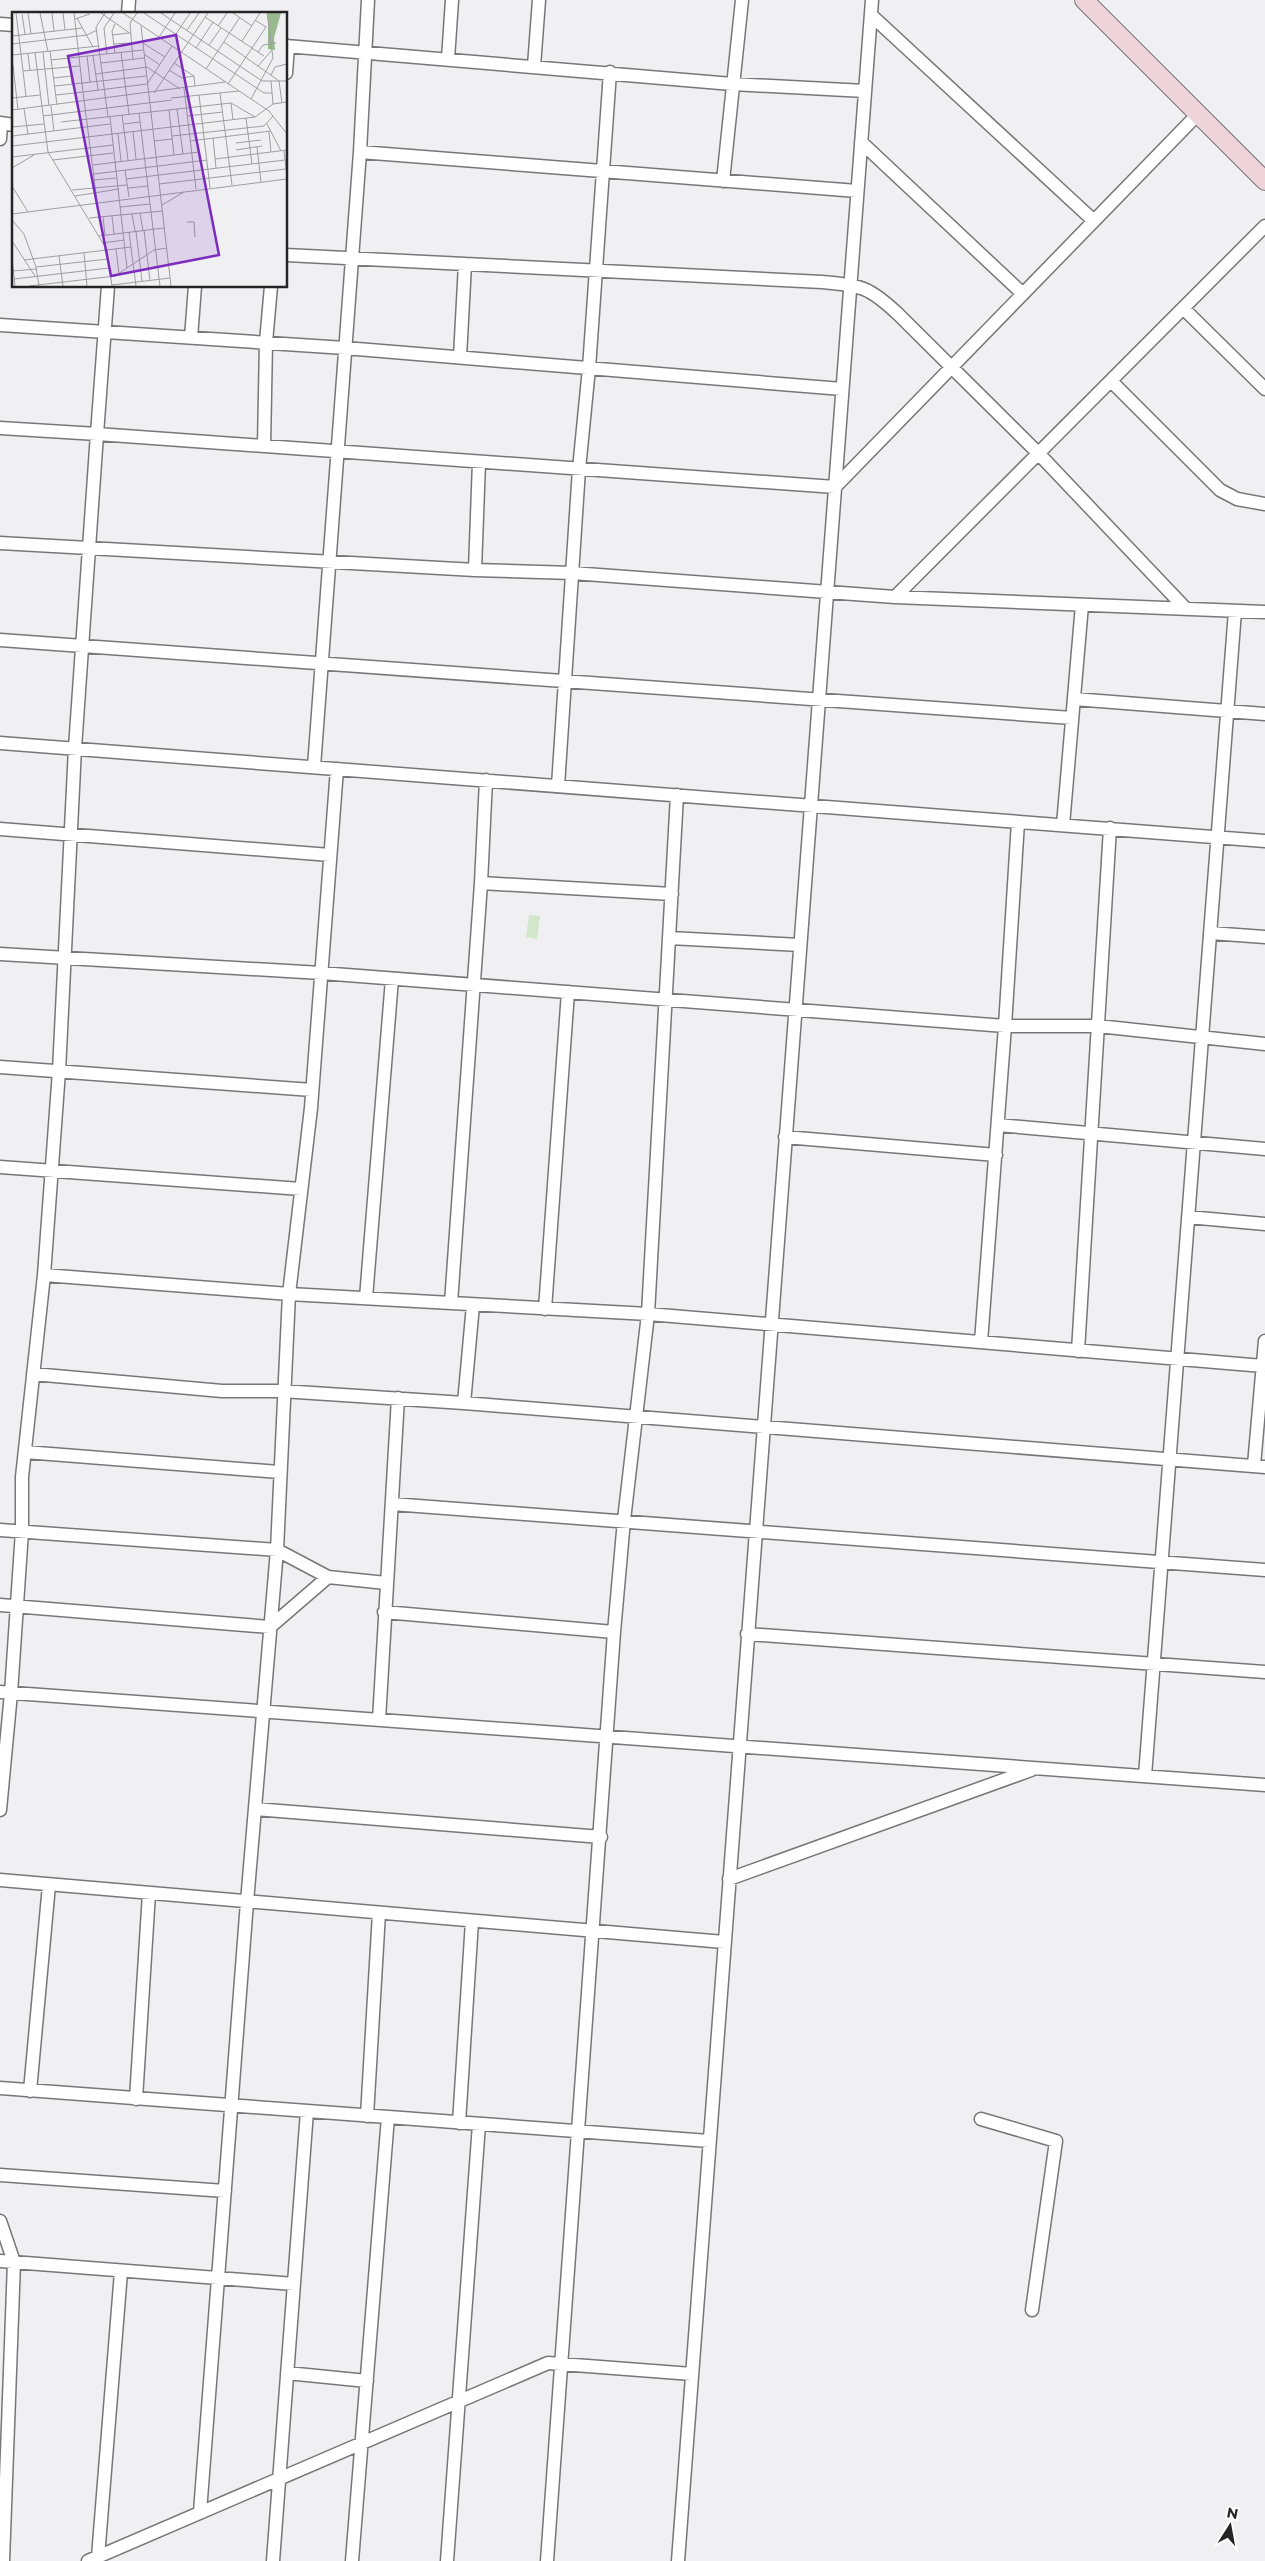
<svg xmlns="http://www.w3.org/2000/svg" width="1265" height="2561" font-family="Montserrat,sans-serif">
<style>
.green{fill:#d2e6cc}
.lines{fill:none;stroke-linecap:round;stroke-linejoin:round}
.minor-casing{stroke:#777678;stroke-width:15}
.secondary-casing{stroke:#777678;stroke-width:20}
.minor{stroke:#fff;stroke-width:12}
.secondary{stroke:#eed3db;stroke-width:18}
.inset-road{fill:none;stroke:#9f9ea0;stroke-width:1}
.view{fill:#7b2cbf;fill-opacity:0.15;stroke:#7b2cbf;stroke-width:2.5}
.inset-edge{fill:none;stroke:#252425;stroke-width:2.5}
</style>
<rect width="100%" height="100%" fill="#f0eff2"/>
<path class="green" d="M529,915L540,916L537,939L526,937Z"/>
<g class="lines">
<defs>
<path id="minor" d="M128,14L129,0
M871,15L1094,221
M0,24L14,25
M286,46L732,84L865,91
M448,59L452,0
M534,66L539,0
M286,73L288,46
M0,123L14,125
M0,139L1,124
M861,142L1023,294
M360,152L857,191
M723,181L742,0
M286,255L822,282C862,286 868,286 898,314L1038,453L1186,609
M108,286L97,434L835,487L1198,114
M1183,308L1265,389
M0,325L345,348L842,389
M191,338L195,286
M460,357L465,264
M1111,381L1220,490L1237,499L1265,504
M0,428L97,434L75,748L59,1071L44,1275L22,1477V1531L11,1693L0,1810
M264,446L266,342L271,286
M0,543L475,570L572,573L895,597L1265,612
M475,570L479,462
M895,597L1265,226
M0,640L1072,718
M1074,699L1265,714
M0,743L1265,841
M314,767L360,152L368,0
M558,786L579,469L589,368L610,72
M1063,825L1082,605
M0,829L330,855
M481,883L672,894
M1210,933L1265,937
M670,938L800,945
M0,954L321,973L1005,1026H1098L1265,1044
M0,1067L312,1090
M998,1125L1265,1149
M785,1137L996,1155
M0,1167L301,1189
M1188,1217L1265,1224
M44,1275L289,1294L648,1314L1263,1366
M366,1298L392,979
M451,1303L481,883L486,780
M545,1309L568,992
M981,1342L1005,1026L1018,822
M1078,1351L1110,828
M33,1374L222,1391H282L464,1403L1265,1467
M464,1403L473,1305
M25,1452L279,1472
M1254,1465L1265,1341
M392,1504L1265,1570
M0,1530L277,1550L328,1577L386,1583
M0,1605L270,1627L328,1577
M384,1612L614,1632
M747,1634L1265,1672
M0,1692L1265,1785
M379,1720L398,1398
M1145,1776L1235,611
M255,1809L601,1837
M729,1879L1031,1770
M0,1880L724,1942
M0,2088L709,2141
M30,2091L49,1885
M136,2099L149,1893
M367,2116L379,1913
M981,2119L1056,2141L1032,2310
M459,2123L472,1921
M0,2175L225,2191
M0,2221L14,2262L3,2561
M0,2261L294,2284
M287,2373L367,2381
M200,2512L247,1902L277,1550L289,1294L311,1108L337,769
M98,2557L121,2272
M88,2561L548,2363L692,2374
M273,2561L307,2111
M352,2561L388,2117
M447,2561L479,2124
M547,2561L614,1632L624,1520L648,1314L677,795
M678,2561L872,0"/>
<path id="secondary" d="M1084,0L1265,181"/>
</defs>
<use href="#minor" class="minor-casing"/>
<use href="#secondary" class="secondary-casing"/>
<use href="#minor" class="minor"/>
<use href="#secondary" class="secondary"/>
</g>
<g transform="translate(12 12)">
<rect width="275" height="275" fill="#f0eff2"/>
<path d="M256,1H269L262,26L263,38L256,37Z" fill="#99ba90"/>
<path class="inset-road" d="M4,1L14,84M16,1L19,22M28,1L36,40M40,1L42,19M51,1L53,18M62,1L71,80L135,72L160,34M89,1L119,22M93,1L84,15L96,105M111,1L257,99L275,122M132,1L252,81H260M149,1L250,69H275M221,1L240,14M10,2L13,22M193,5L252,44M65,6L81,35M63,7L78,2M129,14L159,274M206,14L215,1M175,18L187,1M164,22L178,1M100,23L117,21M0,24L70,16M147,25L163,1M230,29L248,1M212,30L267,69L270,91M131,31L153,45M0,32L75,23L85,18M102,32L119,31M197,33L209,16M184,36L201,10M38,39L45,93M31,40L37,94M109,40L117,102M246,40L251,33L264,31M23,41L36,140L95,238L100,274M103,41L100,19L103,12M16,42L18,59M95,42L92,16L102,1M132,42L148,53M0,43L87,34M75,44L78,70M81,44L86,78M39,48L131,38M121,48L118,11L125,1M89,51L132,46M162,51L182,64L183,74M1,53L6,98M246,54L260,38M58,55L60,72M194,57L228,5M157,58L170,66L182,64M11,59L68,54M84,62L135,55L168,77M259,63L263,55L275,52M42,66L59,64M259,69L261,92M216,72L254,15L243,8M43,74L134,64M172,76L184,177M142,81L196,1M208,81L220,173M44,83L71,80L87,205M187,83L198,176M0,86L28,83M159,86L227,79M239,87L261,46L255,1M219,91L221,108M39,94L42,119M12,97L16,122M165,97L171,142M0,98L213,70M157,98L162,143M127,101L148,274M110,103L116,148M31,104L160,88M175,104L211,100M98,105L115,256M234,106L240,152M49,110L219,91L243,105M112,112L128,110M255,112L269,139M0,115L32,112M121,120L124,147M257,120L259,140M106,122L109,149M0,124L98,112M160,124L252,114L261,104M201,126L204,156M185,128L188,149M142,129L160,127M178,129L259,119M224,131L249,128M0,134L243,105L261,92L275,90M245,135L249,170M224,138L250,134M272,139L275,164M0,145L101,133M203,147L275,138M41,148L101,141M81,153L187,140M0,156L22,143M113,158L117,185M82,162L195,148M114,167L273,148M82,168L104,166M147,172L274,157M0,174L16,200M116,176L136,174M60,178L115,173M63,184L107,177M150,193L172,180M108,195L138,192M128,201L131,219M0,202L275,167M120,202L123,219M100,204L102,222M91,205L93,223M77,206L150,199M0,208L12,222L24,255L27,274M175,210H182L183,225M132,218L138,269M124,219L130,269M117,220L124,274M87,224L152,216M0,229L23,264M91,231L112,228M104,237L107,262M72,241L75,274M47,244L51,274M0,246L3,274M12,248L119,235M24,255L96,247M1,259L24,257M2,267L97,256M100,273L158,266M17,274L103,264L142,238L155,236"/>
<path class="view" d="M164,23L207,243L99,264L56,44Z"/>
<rect width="275" height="275" class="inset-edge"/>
</g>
<g transform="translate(1230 2526) rotate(11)" stroke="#fdfcff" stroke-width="4" paint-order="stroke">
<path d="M0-4L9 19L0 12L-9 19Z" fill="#252425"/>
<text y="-8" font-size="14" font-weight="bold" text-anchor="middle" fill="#252425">N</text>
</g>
</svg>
